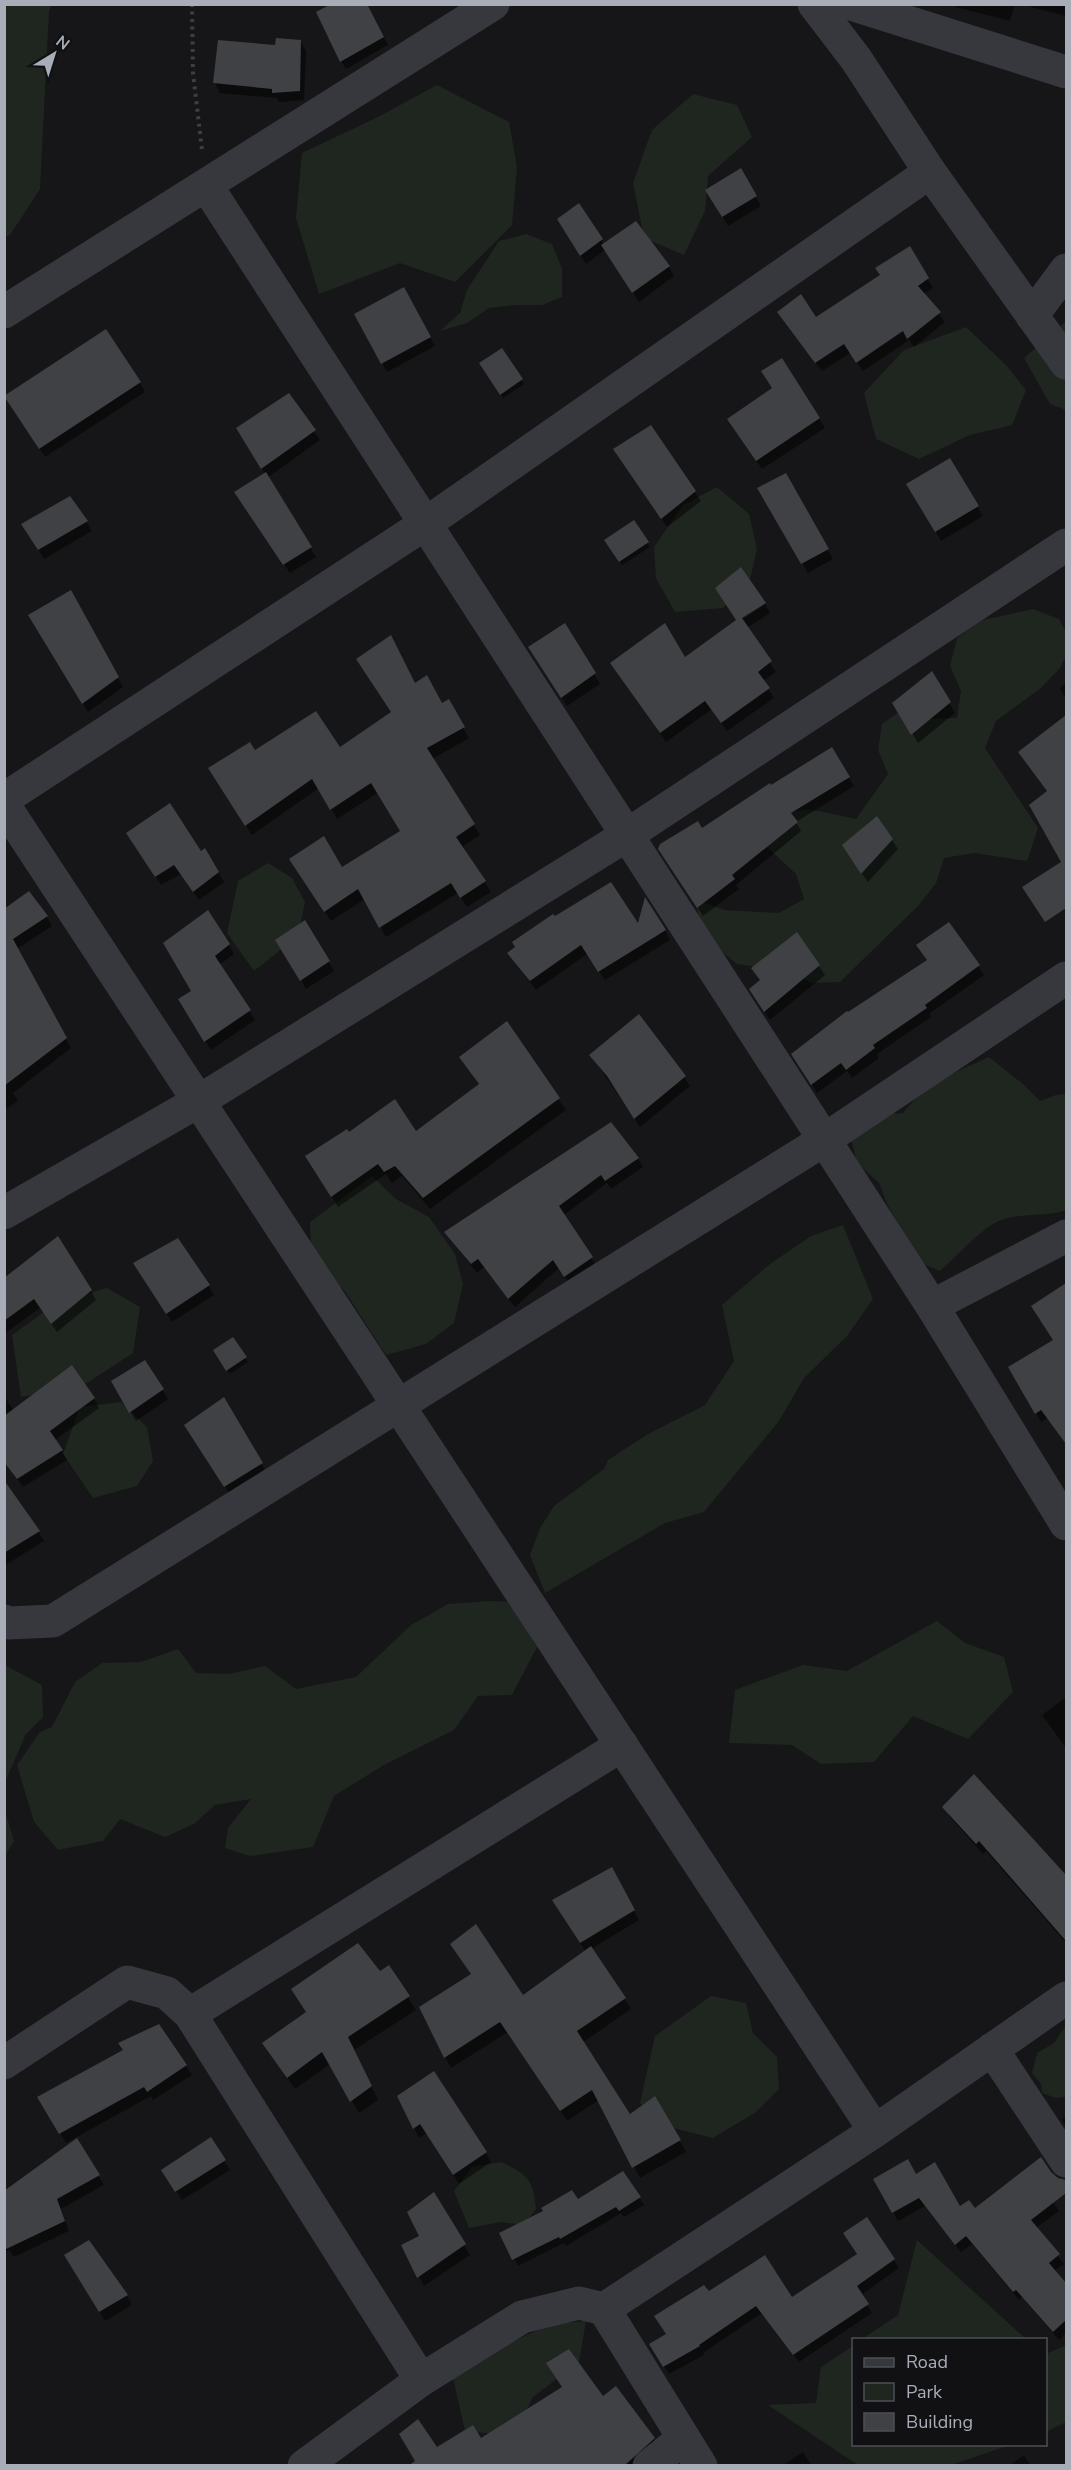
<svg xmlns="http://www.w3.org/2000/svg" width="1071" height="2470" font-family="'Nunito Sans',sans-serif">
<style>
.green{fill:#1e261f}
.shadow{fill:#0007}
.building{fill:#404145}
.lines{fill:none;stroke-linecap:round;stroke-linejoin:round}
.path{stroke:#3d3f44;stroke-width:4;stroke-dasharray:3 4.5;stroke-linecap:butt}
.street{stroke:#37383d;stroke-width:33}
</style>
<rect width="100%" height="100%" fill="#161618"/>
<path class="green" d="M5,4L52,5L49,11L40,189L10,235L5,237Z
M437,85L509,122L517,167L512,225L455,282L400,263L319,294L296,218L302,153L378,117Z
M693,94L737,105L752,137L708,176L705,211L684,255L644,238L633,183L652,130Z
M526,234L552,244L562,269V297L542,305H516L489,308L467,323L440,331L460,313L467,290L499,241Z
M1066,321V410L1050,404L1024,358Z
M966,327L1006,365L1026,390L1012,425L970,435L919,459L876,439L864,393L904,350Z
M717,487L749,514L757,549L750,580L723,608L675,612L656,578L654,547L683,505Z
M1033,609L1059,619L1066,632V656L1060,668L1041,688L996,721L985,748L1038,828L1027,861L974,853L944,858L936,883L919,905L840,982L812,983L789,971L737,964L716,947L700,926L696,900L725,910L779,913L804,899L796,874L757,838C796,799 807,809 856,819L888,774L878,750L882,724L903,709L930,719L957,718L961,691L950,666L957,638L979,621Z
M268,863L292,878L305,902L298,936L254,971L227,933L238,881Z
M989,1057L1024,1085L1040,1101L1056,1095L1066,1094V1210C1044,1218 1014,1211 993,1224C975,1235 956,1257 940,1271L921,1263L887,1204L879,1183L857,1163L851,1138L860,1116L903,1113L927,1085Z
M372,1176L396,1199L429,1217L455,1254L463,1284L454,1323L426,1344L386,1355L344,1290L311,1261L310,1222Z
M843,1225L873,1299L847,1336L804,1378L779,1421L704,1512L665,1523L545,1593L530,1555L540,1528L554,1506L604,1469L608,1460L648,1434L705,1405L734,1361L722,1305L770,1264L811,1236Z
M107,1288L140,1307L133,1353L87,1383L21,1397L12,1335L58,1302Z
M121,1402L147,1427L153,1461L137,1486L93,1498L63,1454L80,1407Z
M490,1601L510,1602L537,1647L512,1695L478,1696L454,1730L384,1765L334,1796L313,1847L250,1856L225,1848L228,1828L251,1799L215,1805L194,1824L165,1837L120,1819L103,1841L58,1850L34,1822L17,1765L40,1732L52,1727L75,1682L102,1663L141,1662L178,1649L196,1673L229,1674L265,1666L296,1689L356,1677L411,1625L448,1604Z
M937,1621L965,1643L1004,1657L1013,1692L968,1739L913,1716L874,1762L821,1764L792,1745L729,1743L735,1690L803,1665L847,1671Z
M5,1665L42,1685L43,1717L26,1734L5,1782Z
M5,1811L14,1841L5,1856H4Z
M711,1996L746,2003L753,2033L777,2057L779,2089L756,2112L713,2138L665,2126L640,2103L655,2036Z
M1066,2025V2097L1056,2098L1042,2093L1041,2084L1032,2073L1037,2053L1054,2043Z
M502,2162C529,2176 533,2179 536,2209L524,2225L501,2222L469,2228L454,2191L472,2167Z
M917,2240L1026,2339H862L898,2315Z
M586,2321L579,2362L533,2397L514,2436L465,2431L453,2378L511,2342L552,2324Z
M1066,2345V2422L1046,2432V2354Z
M853,2346L854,2444L1010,2445L951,2465H858L768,2405L816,2403L821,2367Z"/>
<path class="shadow" d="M366,4L388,45L346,69L341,61Z
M953,4H1015L1010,21L955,7Z
M1019,4H1066V16Z
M301,42L306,51L304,100L279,102L277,98L220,93L215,83L277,47Z
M740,170L761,206L728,226L707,190Z
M564,229L601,240L604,245L669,267L674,276L639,302L605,250L586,264Z
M909,248L933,288L923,295L945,322L914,347L909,340L863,371L850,353L822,371L784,322L816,319L881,276Z
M403,289L435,346L387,372L356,314Z
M502,350L524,384L503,398L481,364Z
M140,383L145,392L45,457L11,406Z
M288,395L320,440L267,478L316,557L290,573L242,502L265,474L238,429Z
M819,418L825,428L762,469L734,429Z
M650,427L701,501L667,527L620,459Z
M949,460L983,516L941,541L908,485Z
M786,475L833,559L808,573L759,489Z
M87,522L92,531L44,559L23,524Z
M634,522L650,547L622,565L606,541Z
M70,592L123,687L88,712L30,615Z
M765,604L770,613L747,628L776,672L763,681L774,698L727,731L712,709L666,742L617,672L685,659Z
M565,625L600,684L567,706L535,657Z
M932,674L955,713L918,743L894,703Z
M1066,683V699L1060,688Z
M415,685L442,704L448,701L469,738L432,759L480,835L462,847L491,892L467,907L458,893L386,937L365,899L331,921L297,870L342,869L402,831L379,792L337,819L319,788L252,835L216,779L255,752L340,749L392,712Z
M1066,717V765L1042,784L1020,752Z
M832,749L854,786L796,822L801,831L736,885L739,889L703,916L665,858Z
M1053,788L1066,811V867L1031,805Z
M892,840L898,849L868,882L849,855Z
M134,843L201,853L205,850L224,882L199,900L181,874L161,885Z
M4,911L47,917L52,926L17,949L71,1048L13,1093L18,1101L4,1110Z
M305,922L334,971L306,989L277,940Z
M949,924L984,975L929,1014L931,1017L877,1054L879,1058L852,1078L847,1071L817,1093L798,1063L848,1014L928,961Z
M665,930L670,940L605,980L587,954L536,990L509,953Z
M165,944L229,945L234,954L219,965L255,1020L211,1050L180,1000L193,992Z
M819,966L825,975L770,1020L756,999L761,981Z
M506,1023L566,1110L430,1209L402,1176L392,1183L386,1174L338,1207L313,1167L349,1134H415L480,1086L460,1057Z
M591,1055L684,1077L690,1086L640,1127Z
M638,1158L643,1167L611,1189L607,1183L564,1215L597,1267L570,1285L559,1268L515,1307L484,1267L477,1273L446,1233Z
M141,1273L208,1285L214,1295L172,1322Z
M4,1283L91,1291L96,1300L57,1332L40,1308L4,1334Z
M1066,1285V1333L1055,1341L1033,1306Z
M233,1339L248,1362L230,1374L215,1351Z
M1037,1351L1066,1395V1408L1041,1422L1010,1367Z
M113,1382L163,1390L168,1399L136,1421Z
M4,1396L14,1411L94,1399L99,1408L55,1440L67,1460L23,1487L4,1462Z
M224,1399L267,1473L230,1495L192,1435Z
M4,1509L38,1531L44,1541L4,1566Z
M1066,1697V1748L1042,1715Z
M974,1776L1066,1878V1943L986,1851L983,1854L951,1818L944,1807Z
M611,1869L639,1920L591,1949L631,2009L582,2043L630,2116L655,2098L686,2152L640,2178L599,2100L567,2121L508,2032L451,2068L445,2057L523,1997L586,1952L559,1910Z
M380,1973L408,1997L416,2010L354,2050L378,2100L359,2113L330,2064L295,2089L264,2044Z
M159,2026L192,2075L153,2100L151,2096L66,2143L39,2098L125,2051Z
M399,2097L486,2153L491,2162L459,2184L427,2133L419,2138Z
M1066,2117V2126L1062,2119Z
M76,2140L104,2185L61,2209L69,2231L14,2257L9,2250L4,2252V2193Z
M224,2161L230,2170L182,2200L168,2179Z
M623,2173L644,2205L624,2217L621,2213L566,2246L564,2243L518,2266L501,2234L577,2201Z
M915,2176L960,2208L974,2210L1048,2195L1059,2211L1036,2228L1064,2264L1054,2271L1066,2285V2333L1059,2340L1022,2297L1019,2300L972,2244L961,2252L925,2206L898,2221L875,2179Z
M433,2195L470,2255L424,2286L403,2246L421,2236Z
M866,2219L899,2268L861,2295L872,2313L799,2362L762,2313L703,2353L704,2355L669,2374L651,2345L667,2335L709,2293L792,2299L859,2255Z
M66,2256L127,2296L132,2305L105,2321Z
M603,2398L653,2438L659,2448L640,2466H420L437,2449L481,2440Z
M803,2452L812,2466H786L785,2464Z
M1024,2455L1031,2466H1008Z"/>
<path class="building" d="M331,4H367L384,37L340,62L316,12Z
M276,38L301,40L300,91L272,93V89L213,83L218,40L275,45Z
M741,168L757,196L722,217L705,190Z
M579,203L603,239L580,256L557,219Z
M636,221L670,266L632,293L601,245Z
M910,246L929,278L918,286L941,312L907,339L903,331L856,363L844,344L815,363L777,312L801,294L816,317L880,275L875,268Z
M404,287L431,337L381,364L354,314Z
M106,329L141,382L39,449L4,396Z
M502,348L523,379L500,395L479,363Z
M782,358L820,418L756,461L727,419L772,388L761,371Z
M289,393L316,430L261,469L236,428Z
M651,425L696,491L661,519L613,449Z
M950,458L979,506L935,532L906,484Z
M266,472L312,547L283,565L234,492Z
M786,473L829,549L801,564L757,488Z
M70,496L88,521L38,550L21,524Z
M634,520L649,542L619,562L604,540Z
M741,567L766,603L742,618L772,661L758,672L770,688L721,723L705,701L660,733L610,663L665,623L685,657L736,620L715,588Z
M71,590L119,677L82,704L28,615Z
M565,623L596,673L561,698L528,647Z
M391,635L415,683L427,675L442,703L449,699L465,727L427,748L475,824L456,837L486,881L460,898L451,883L379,928L358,889L324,912L289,859L324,836L342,867L400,831L371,783L330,810L312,779L245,826L208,768L250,742L255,750L316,711L340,747L391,712L356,659Z
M932,671L951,702L911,735L892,703Z
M1066,715V908L1045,922L1022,887L1061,862L1029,805L1047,791L1018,752Z
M832,747L850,777L791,813L798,822L732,875L735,879L697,908L658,849L660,844L698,821L702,828L770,783L771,785Z
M170,803L201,851L205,848L219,872L193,892L174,865L155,877L126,833Z
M877,816L893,839L861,874L842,845Z
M611,882L638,923L645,897L666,930L598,972L581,945L530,981L507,953L515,947L512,942L553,914L555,916Z
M29,891L48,916L13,939L67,1038L4,1086V909Z
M208,910L230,944L215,956L251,1010L204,1042L178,999L191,991L163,943Z
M305,920L330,961L300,981L275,940Z
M949,922L980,965L925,1005L927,1008L873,1045L875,1048L846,1070L841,1063L811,1085L791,1054L847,1011L848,1012L927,960L916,945Z
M797,932L820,965L764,1012L749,989L760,980L751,968Z
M639,1014L686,1076L634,1119L607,1076L589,1055Z
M507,1021L560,1098L423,1198L395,1166L384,1172L378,1164L331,1197L305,1156L347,1129L349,1132L395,1099L416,1131L479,1084L459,1057Z
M611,1122L639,1158L605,1181L601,1175L559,1206L593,1257L564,1277L553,1260L508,1299L478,1259L471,1264L444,1232Z
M58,1236L92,1290L51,1324L34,1299L4,1321V1278Z
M178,1238L210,1285L166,1314L133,1263Z
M1066,1283V1444L1041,1410L1035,1414L1008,1367L1053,1340L1031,1306Z
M233,1337L247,1357L226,1371L213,1350Z
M145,1360L164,1389L129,1413L111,1381Z
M72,1365L95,1398L50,1431L63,1450L17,1479L4,1462V1416Z
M224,1397L263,1463L224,1487L184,1425Z
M4,1480L40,1531L4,1553Z
M974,1774L1066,1875V1941L979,1841L976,1844L942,1807Z
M612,1867L635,1910L580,1943L552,1900Z
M476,1924L523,1995L591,1946L626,1998L577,2031L630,2114L655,2096L681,2140L632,2168L592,2090L560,2111L500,2022L444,2058L419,2007L471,1974L450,1944Z
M358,1943L380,1971L389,1965L410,1996L348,2037L372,2086L350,2102L322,2052L287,2078L262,2043L306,2012L291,1989Z
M159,2024L187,2065L147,2092L144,2087L59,2134L37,2097L123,2050L118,2043Z
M434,2071L487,2152L453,2175L420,2124L413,2129L397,2096Z
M211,2137L226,2160L175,2192L161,2170Z
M77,2138L100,2175L57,2199L65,2221L4,2250V2191Z
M1041,2157L1051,2172L1058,2178L1066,2180V2193L1031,2220L1060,2254L1049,2263L1066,2283V2320L1053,2332L1016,2290L1013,2292L966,2236L955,2245L919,2198L892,2213L873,2179L908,2159L916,2174L935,2162L960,2206L969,2200L975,2208Z
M623,2171L641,2197L619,2211L616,2207L560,2239L559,2237L512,2260L499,2233L543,2211L541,2208L572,2190L578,2199Z
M434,2192L466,2244L417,2278L401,2245L419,2236L407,2212Z
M867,2217L895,2259L857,2286L869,2304L793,2355L756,2306L699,2345L700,2346L663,2367L649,2344L666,2334L654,2316L704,2285L709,2291L765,2255L792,2297L857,2254L843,2233Z
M89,2240L128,2295L99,2312L64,2255Z
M569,2349L603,2396L616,2386L655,2438L624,2466H408L415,2461L399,2434L418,2419L437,2447L473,2425L481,2438L562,2387L546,2363Z"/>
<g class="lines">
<path class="path" d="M192,4L193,73L202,150"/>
<path class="street" d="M814,4L856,59L930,172L1066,363
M851,4L1066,72
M206,185L932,1306L1066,1524
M4,312L493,4
M1032,316L1066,270
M4,799L425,524L930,172
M4,805L875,2131
M4,1213L199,1101L627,835L1066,545
M932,1306L1066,1236
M4,1621L8,1623L53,1621L824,1140L1066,978
M190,2014L622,1745
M992,2049L1066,2161
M4,2063L127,1982L167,1993L190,2014L421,2380
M604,2309L701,2466
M304,2466L421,2380L522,2317L579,2303L604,2309L875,2131L1066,1998
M649,2466L684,2438"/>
</g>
<rect width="1071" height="2470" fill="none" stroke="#a8adb8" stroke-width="12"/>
<rect x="852" y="2338" width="195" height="108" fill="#111113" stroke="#4d4f55" stroke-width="1.5"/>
<rect x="864" y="2358" width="30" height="9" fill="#37383d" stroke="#4d4f55" stroke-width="1.5"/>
<text x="906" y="2368" font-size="18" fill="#a8adb8">Road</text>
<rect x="864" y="2383" width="30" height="18" fill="#1e261f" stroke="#4d4f55" stroke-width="1.5"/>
<text x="906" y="2398" font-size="18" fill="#a8adb8">Park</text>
<rect x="864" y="2413" width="30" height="18" fill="#404145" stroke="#4d4f55" stroke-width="1.5"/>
<text x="906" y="2428" font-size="18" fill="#a8adb8">Building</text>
<g transform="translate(54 54) rotate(38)" stroke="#111113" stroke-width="4.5" paint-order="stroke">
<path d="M0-4.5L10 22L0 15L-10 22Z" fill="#a8adb8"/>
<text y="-9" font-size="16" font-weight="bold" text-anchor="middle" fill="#a8adb8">N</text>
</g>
</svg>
